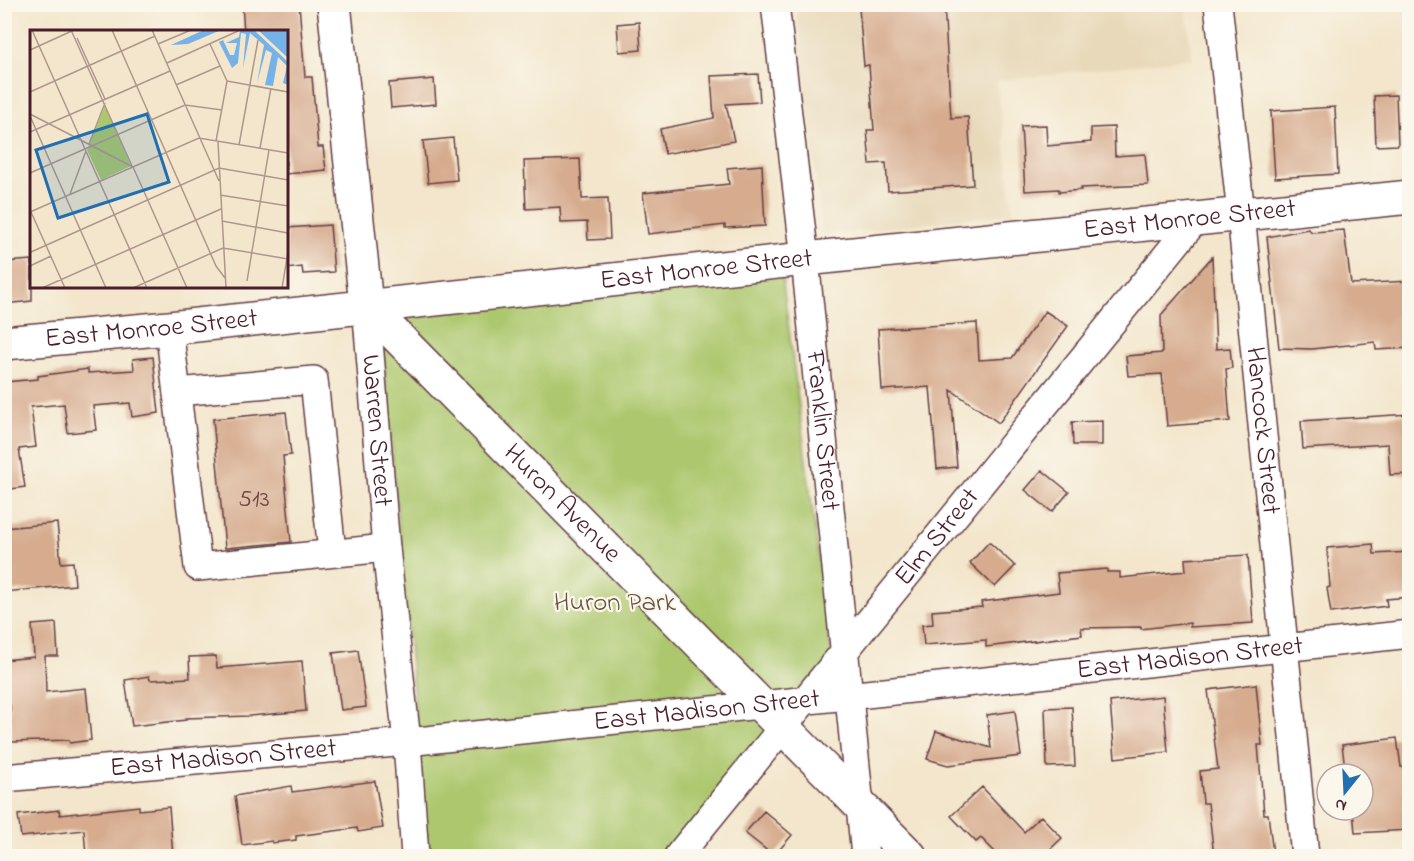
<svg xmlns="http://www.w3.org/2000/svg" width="1414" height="861" font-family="'Indie Flower',sans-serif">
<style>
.built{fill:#e8d9ba}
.green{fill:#acc76d;stroke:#7b734c;stroke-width:1.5}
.building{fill:#d6ab8e}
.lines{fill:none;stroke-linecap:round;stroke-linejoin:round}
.minor-casing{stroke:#633d43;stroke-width:30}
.major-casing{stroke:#633d43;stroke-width:36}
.minor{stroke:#fff;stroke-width:27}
.major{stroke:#fff;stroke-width:33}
.labels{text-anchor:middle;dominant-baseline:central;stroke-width:4.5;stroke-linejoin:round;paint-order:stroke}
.number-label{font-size:24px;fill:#6d4244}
.street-label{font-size:27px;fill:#4a1f2b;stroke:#fbf7ec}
.park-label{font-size:27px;fill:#67513f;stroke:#fbf7ec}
.inset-road{fill:none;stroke:#af968c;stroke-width:1.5}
.view{fill:#1f6fb2;fill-opacity:0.15;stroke:#1f6fb2;stroke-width:3}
.inset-edge{fill:none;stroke:#4a1f2b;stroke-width:3}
</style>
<rect width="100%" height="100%" fill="#fbf7ec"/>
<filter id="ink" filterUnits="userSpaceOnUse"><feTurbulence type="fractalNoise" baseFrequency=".0167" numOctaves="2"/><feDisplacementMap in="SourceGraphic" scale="12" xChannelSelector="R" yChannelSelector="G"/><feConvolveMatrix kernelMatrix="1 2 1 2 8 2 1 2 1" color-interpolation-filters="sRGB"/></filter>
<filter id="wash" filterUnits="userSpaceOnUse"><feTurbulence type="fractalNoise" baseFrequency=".008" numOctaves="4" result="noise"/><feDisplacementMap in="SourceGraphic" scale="24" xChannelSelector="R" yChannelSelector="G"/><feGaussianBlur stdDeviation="1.35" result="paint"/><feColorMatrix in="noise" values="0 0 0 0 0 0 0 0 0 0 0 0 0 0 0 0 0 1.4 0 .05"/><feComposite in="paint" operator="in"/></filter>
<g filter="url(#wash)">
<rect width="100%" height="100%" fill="#f3e6cc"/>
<path class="built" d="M795,5H1185L1192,58L997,81L1013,213L823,235Z"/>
<path class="green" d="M781,269L833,668L671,856H428L380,319Z"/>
<g id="blocks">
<path class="building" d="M242,4H299L305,77H312L318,147H323L326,170L286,174V32H244Z
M904,4H944L951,118L968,117L973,185L888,191L886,163L870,164L867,130H874L869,65L864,66L859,8Z
M639,22L641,50L619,52L617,24Z
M758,74L760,102L726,104L734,141L665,154L660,129L714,118L711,76Z
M434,79L436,104L391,108L389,83Z
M1396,95L1398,145L1376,146L1374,96Z
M1335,107L1338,174L1275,178L1271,111Z
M1046,125L1047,146L1091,142V128L1114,127L1115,156L1145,154L1148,185L1081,188V190L1059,192V189L1025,191L1021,126Z
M453,138L457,180L428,183L423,141Z
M580,159L582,199L608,198L610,239L588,240L587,222L561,223L560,207L526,209L524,161Z
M762,165L765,226L725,228V225L648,234L643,193L729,184L727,168Z
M330,225L334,272L303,274L302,267L286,269V228Z
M1308,229L1312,232L1344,230L1351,284L1410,281V348L1376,350L1375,342L1312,349L1279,348L1267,237Z
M1212,257L1216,349L1230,348L1232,368L1226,369L1230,421L1167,426L1162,374L1128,376L1126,356L1162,353L1161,315Z
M32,260V301L4,304V262Z
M1045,311L1068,326L999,423L951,390L957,467L937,469L930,387L882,390L878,329L977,323L979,360L1012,358Z
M153,357L159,413L132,417L130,403L93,406L96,430L68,433L64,404L31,407L36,447L19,449L25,487L4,490V382L38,379V376L88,369V373L134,370L133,359Z
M286,412L291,455L283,456L291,542L225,548L213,419Z
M1410,414V474L1390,475L1388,444L1303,449L1301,421Z
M1102,421V445H1073L1072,422Z
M1042,470L1069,492L1052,512L1025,490Z
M57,523L61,563L73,562L75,585L4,592V528Z
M989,542L1015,566L995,587L970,563Z
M1373,544L1374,554L1410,552V597L1386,599L1387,606L1331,613L1327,588L1330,587L1327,548Z
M1248,555L1253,623L1190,627V623L1141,629V627L1081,628L1082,635L986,647V640L924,645L922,625L933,624L932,611L982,607L981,602L1059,592L1057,573L1107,569V572H1120V578L1186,571L1185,559Z
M56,623L58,656H45L46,692L86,688L91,740L70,743L69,740L11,742L10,705H6L4,660L34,657L32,625Z
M358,650L366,707L341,710L333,653Z
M216,656L217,668L302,661L306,711L249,716L186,718V720L132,726L125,680L149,676L150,680L190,678L189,657Z
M1256,684L1262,745H1258L1264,814H1268L1273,853L1245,856H1214L1208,803H1203L1200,771L1218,769L1208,690Z
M1163,696L1168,752L1115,758L1110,702Z
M1072,707L1075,766L1047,767L1045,708Z
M1015,711L1021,756L948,765L927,759L936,731L991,748L987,715Z
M1397,738L1401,767H1404L1408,798H1410V830L1355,833L1353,810H1363V774H1349L1348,767L1345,768L1342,745Z
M375,781L383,828L358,832L357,828L296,836V840L272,843V841L242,845L235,796L291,786L292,792Z
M982,787L1024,832L1041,816L1062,838L1043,856H999L981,838L976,842L951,816Z
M139,806V810L169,807L173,856H86L84,830L21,837L18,815L59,810L60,815Z
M764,811L792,835L774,856L745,833Z"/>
</g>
</g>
<g filter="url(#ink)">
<use href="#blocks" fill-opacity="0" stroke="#633d43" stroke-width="1.5"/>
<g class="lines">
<defs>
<g id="minor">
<path id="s1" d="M775,4L805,259L865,856"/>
<path id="s2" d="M1218,4L1241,214L1305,856"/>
<path id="s3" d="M366,305L386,548L407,742L415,856"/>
<path d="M169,328L198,567L386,548"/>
<path d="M177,392L314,380L332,552"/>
<path id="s4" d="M4,778L407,742L885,692L1410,634"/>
<path id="s5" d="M678,856L1197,218"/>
</g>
<g id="major">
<path d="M334,4L366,305"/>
<path id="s6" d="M366,305L910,856"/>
<path id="s7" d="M4,343L169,328L805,259L1410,197"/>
</g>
</defs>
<use href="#minor" class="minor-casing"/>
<use href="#major" class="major-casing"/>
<use href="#minor" class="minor"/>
<use href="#major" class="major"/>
</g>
</g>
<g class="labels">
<g class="number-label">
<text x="254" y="500">513</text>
</g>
<g class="street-label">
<text stroke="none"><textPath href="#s7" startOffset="1192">East Monroe Street</textPath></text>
<text stroke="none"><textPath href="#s7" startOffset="706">East Monroe Street</textPath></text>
<text stroke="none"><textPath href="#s7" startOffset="148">East Monroe Street</textPath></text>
<text stroke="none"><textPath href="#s3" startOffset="126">Warren Street</textPath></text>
<text stroke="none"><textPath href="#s1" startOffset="429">Franklin Street</textPath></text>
<text stroke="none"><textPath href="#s2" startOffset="429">Hancock Street</textPath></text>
<text stroke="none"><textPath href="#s6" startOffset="279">Huron Avenue</textPath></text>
<text stroke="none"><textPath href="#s5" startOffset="411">Elm Street</textPath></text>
<text stroke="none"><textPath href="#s4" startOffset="1192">East Madison Street</textPath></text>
<text stroke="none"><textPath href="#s4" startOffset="706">East Madison Street</textPath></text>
<text stroke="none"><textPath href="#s4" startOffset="220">East Madison Street</textPath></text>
</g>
<g class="park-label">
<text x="615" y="603">Huron Park</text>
</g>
</g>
<g transform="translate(30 30)">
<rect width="258" height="258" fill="#f3e6cc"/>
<path d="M75,75L101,136L71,150L57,120Z" fill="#acc76d"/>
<path d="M174,0H191L158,14L141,15ZM210,0H224L258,32V55L253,53L257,36L248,27L243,56L235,55L242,23L236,20L227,53L234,15L220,3L213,38L216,4L211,3L208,33L202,38L189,12L193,10L200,25H204L207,13H196L209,7ZM228,0H258V28Z" fill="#74b2e7"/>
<path class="inset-road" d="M2,0L117,258M41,0L102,136M82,0L186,236L195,248M122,0L189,151M47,8L75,69M128,14L161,0M180,14L197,51M0,20L44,0M137,33L208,1M197,51L258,62M146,55L190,36M0,62L125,6M0,84L103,137M0,86L76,258M0,102L140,41M186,111L197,51M188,112L196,258M59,114L75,73M209,115L228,10M230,118L241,58M103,137L157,258M0,143L155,75L192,80M40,164L56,121M190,165L258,176M0,182L169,108L258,123M1,182L35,258M192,191L258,203M1,222L189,138L258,150M0,236L21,226M217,251L239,120M12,258L191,179M103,258L193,218L258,229M252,258L258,222"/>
<path class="view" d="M117,84L139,152L28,188L6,120Z"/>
<rect width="258" height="258" class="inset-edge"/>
</g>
<rect width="1414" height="861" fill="none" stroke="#fbf7ec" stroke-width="24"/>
<g transform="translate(1345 792) rotate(198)"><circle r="28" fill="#fbf7ec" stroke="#b4a19f" stroke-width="1.5"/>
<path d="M0-4.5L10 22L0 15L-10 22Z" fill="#1f6fb2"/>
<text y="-9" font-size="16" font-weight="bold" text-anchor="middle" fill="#4a1f2b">N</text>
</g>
</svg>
